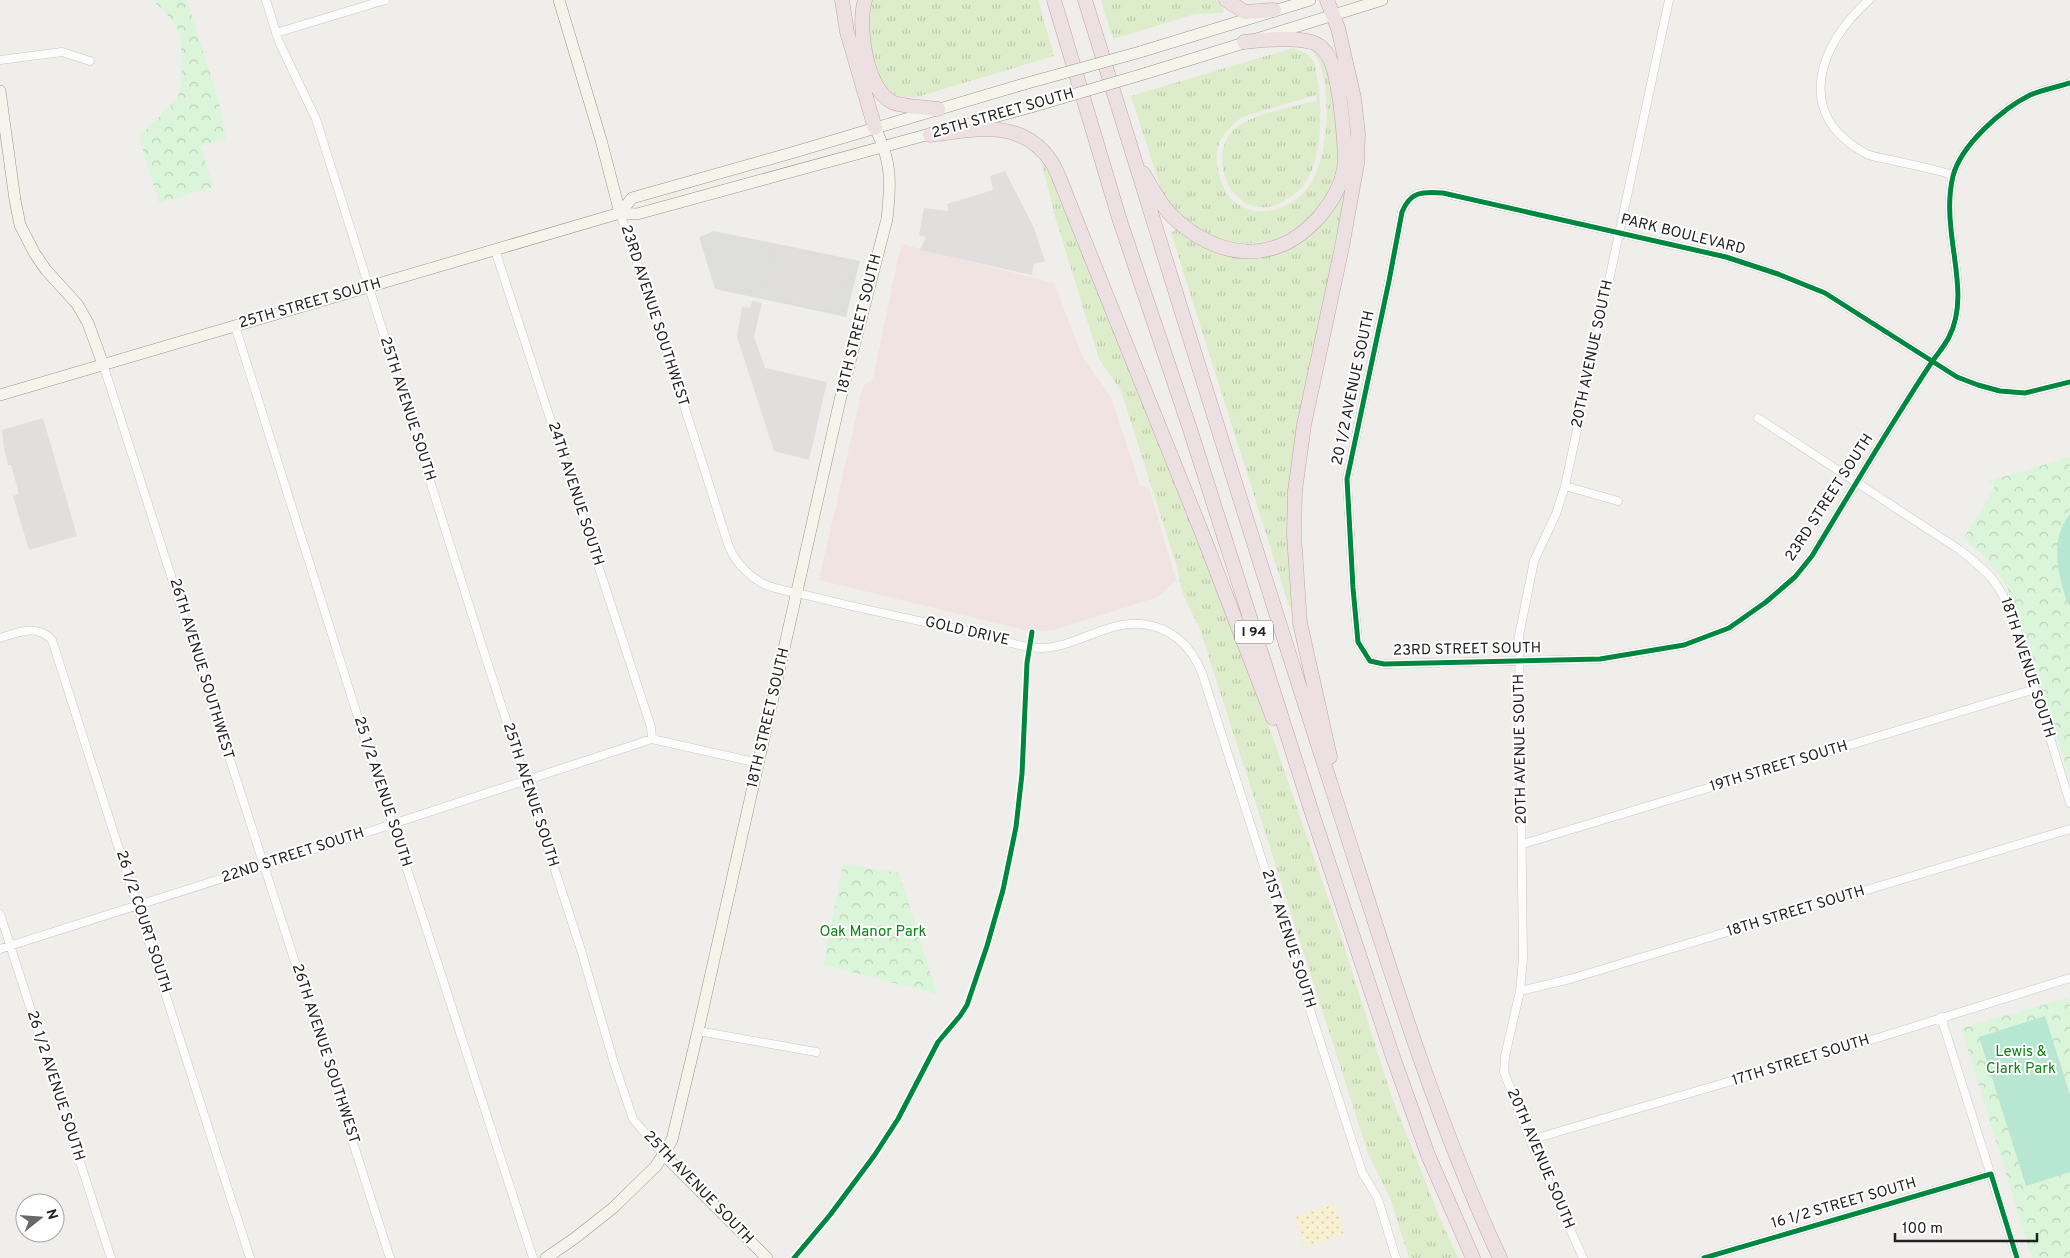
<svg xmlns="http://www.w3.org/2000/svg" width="2070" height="1258" font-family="Overpass,sans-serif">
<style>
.commercial{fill:#f1e3e1}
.religious{fill:#dededc}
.grass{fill:url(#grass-tufts)}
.sand{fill:url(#sand-dots)}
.park{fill:url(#park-crowns)}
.pitch{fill:#b7e6d2}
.parking{fill:#e0dfde}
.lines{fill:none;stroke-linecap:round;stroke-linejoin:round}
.street-casing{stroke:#c9c8c7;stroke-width:9}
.secondary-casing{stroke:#999a82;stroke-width:12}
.highway-casing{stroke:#c5a2ac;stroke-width:15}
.street{stroke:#fdfcfc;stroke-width:8}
.secondary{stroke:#f4f4ed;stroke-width:11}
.highway{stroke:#ece0e2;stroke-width:14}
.secondary-bridge-casing{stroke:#999a82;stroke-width:12;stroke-linecap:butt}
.secondary-bridge{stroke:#f4f4ed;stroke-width:11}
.cycleway-casing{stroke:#fff;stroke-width:8}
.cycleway{stroke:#00873e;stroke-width:5}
.labels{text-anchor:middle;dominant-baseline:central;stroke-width:4;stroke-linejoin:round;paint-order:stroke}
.shield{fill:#fff;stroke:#646464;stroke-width:1}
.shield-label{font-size:14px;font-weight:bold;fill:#222}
.street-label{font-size:15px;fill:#222;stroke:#fff}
.park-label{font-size:15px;fill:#0c8416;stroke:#fff}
</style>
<defs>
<pattern id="grass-tufts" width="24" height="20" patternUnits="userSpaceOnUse" patternTransform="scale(1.25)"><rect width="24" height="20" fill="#ddeccb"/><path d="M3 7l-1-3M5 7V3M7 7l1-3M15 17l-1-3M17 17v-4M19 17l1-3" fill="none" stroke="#bdcaae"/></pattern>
<pattern id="sand-dots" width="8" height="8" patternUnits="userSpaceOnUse" patternTransform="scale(1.25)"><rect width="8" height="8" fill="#f8f0d0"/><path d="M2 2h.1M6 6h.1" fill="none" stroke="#d4ceb2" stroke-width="1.8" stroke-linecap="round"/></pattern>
<pattern id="park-crowns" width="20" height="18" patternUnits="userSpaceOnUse" patternTransform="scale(1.25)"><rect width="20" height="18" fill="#daf5da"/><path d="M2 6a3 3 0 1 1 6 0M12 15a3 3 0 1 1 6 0" fill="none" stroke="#bbd2bb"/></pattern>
</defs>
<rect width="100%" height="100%" fill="#f0eeeb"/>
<path class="commercial" d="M901,244L1054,283L1083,358L1111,397L1140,485L1149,488L1176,580L1158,597L1054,630L1032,632L819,580L863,386L873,379Z"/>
<path class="religious" d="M714,231L860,261L846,317L715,289L699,237Z"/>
<path class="grass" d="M871,0H1038L1054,56L917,97C909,97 901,98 894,94C878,85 867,44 867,27C868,18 870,9 871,0Z
M1101,0H1217L1224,10L1223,13L1195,14L1113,39Z
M1293,48C1301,51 1310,54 1314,62C1316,66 1316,73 1317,77C1323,109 1324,174 1294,194C1286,200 1277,206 1267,207C1226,212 1206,149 1238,126C1254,114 1296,106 1317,101L1316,95L1242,117C1225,130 1212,146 1218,169C1219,174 1220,179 1222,184C1238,223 1287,217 1309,186C1328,160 1331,98 1321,67C1320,61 1315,56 1312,50L1314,48L1325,59L1335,98L1338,162L1329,191L1319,208L1304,223L1274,240L1243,244L1227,242L1205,235L1185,221L1163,195L1131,96Z
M1040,156L1049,163L1247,662L1341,936L1391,1095L1440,1218L1458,1258H1409L1390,1198L1368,1153L1199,626C1189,609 1180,591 1178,570L1121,391L1099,359L1056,220Z
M1345,184L1349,185L1297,440L1295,605L1289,606L1171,233L1176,229L1199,245L1224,254L1271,253Z"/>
<path class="sand" d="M1335,1204L1344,1235L1305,1247L1295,1216Z"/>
<path class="park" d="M153,0H187L219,102L226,139L201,146L213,187L159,203L139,137L177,99C183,88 183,42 178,30C173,19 161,9 153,0Z
M2070,457V777L2008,589C1995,566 1985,555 1963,539L1995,487L1989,481Z
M843,864L899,873L937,994L823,965Z
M2068,998L2070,1004V1258H2032L1961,1028Z"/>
<path class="pitch" d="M2070,514V604L2068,605C2059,576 2048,541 2070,514Z
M2045,1016L2070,1095V1172L2026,1186L1979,1037Z"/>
<path class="parking" d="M1005,171L1034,228L1045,261L1034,264L1032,275L920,250L926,237L919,235L924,208L948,211L947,204L993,190L990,176Z
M774,246L848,263L837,310L762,294L767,278L776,280L779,267L771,265Z
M752,301L762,303L754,337L765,368L827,382L809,460L774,451L737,337L742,307L750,308Z
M43,418L77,536L29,550L13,496L19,494L11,465H8L4,449L2,430Z"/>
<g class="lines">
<defs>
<path id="street" d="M266,0L279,42L316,119L481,643L581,950L614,1063L633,1119L663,1154
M1869,0C1819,44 1793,114 1865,153C1872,157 1882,158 1891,160C1912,165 1933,169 1953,175
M276,33L385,0
M0,60L62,52L90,61
M2070,83C2057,87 2042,90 2030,95C2002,109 1961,145 1953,176C1949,193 1949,212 1951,229C1954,264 1966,304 1949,337C1945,345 1939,352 1934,359C1923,375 1913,391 1903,407C1872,456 1842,506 1812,556L1795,577L1766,602L1729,628L1684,645L1600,659L1384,664L1370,661L1358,642L1353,588L1347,479L1389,281L1402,212C1410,192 1422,191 1443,193L1726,257L1778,274L1825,293L1957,377L1978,385L2000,391L2025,393L2070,382
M620,213L669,358L728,544C734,561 747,574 762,583C775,590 795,592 810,596C865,610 920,621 976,633C997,638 1020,648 1042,648C1076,647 1106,621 1141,624C1172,627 1191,646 1202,673L1362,1172L1378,1199L1396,1258
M495,250L651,727L652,739
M235,326L361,727L533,1258
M103,364L390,1258
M1758,418L1960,550C1989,573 1997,580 2012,614L2070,803
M1565,486L1618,501
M0,638C19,632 37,624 52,640L250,1258
M1523,844L2035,689
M0,914L111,1258
M0,949L362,834L652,739L758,763
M1520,991L1570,979L2070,829
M1941,1017L2017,1258
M698,1031L816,1052
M1530,1140L1868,1041L2070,978
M1583,1258L1530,1140L1504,1072L1505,1056L1520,991L1523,959L1519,636L1534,561L1556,514L1565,486L1669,0
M1704,1258L1991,1174"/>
<path id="secondary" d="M559,0L601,140L620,213
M1140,52L1310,0
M1147,73L1382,0
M0,91L15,200L20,225L35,254L46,270L77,304L88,323L103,364
M958,127L1031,107
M620,213L632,198L798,151L1024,84
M0,395L620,213L637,214L937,132
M663,1154L767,1258
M546,1258L575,1238L613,1208L656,1166L672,1140L698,1031L840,400L887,219C891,183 892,161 875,128"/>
<path id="highway" d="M842,0L847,32L875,128
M865,0C857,25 866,89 892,102C902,107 926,107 938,109
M1054,0L1120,221L1189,426L1313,816L1393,1057L1428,1155L1473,1258
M1085,0C1167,263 1247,526 1332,788C1383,946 1430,1107 1500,1258
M1226,0L1245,12L1274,10
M1327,0L1338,28L1354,98L1358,133L1357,164L1342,247L1304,425L1295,491L1294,535L1300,623L1330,757
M930,135C975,130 1020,117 1051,161C1058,172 1063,187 1068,200L1202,533L1273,718
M1143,173C1152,187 1161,206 1173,217C1219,260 1276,266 1320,216C1330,204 1341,186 1344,169C1346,155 1342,117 1340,101C1337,85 1335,60 1322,48C1308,34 1263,40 1244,42"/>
</defs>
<use href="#street" class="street-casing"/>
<use href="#secondary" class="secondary-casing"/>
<use href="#highway" class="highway-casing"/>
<use href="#street" class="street"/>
<use href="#secondary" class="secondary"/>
<use href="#highway" class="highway"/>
<defs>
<path id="secondary-bridge" d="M1024,84L1140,52
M1031,107L1147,73"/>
</defs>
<use href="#secondary-bridge" class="secondary-bridge-casing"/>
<use href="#secondary-bridge" class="secondary-bridge"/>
<defs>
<path id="cycleway" d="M2070,83C2057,87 2042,90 2030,95C2002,109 1961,145 1953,176C1949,193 1949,212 1951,229C1954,264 1966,304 1949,337C1945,345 1939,352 1934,359C1923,375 1913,391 1903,407C1872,456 1842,506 1812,556L1795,577L1766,602L1729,628L1684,645L1600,659L1384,664L1370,661L1358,642L1353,588L1347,479L1389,281L1402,212C1410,192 1422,191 1443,193L1726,257L1778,274L1825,293L1957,377L1978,385L2000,391L2025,393L2070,382
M794,1258L830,1215L874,1156L898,1119L938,1042L960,1016L967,1005L987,946L1003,890L1016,827L1022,774L1027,663L1032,632
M1704,1258L1991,1174L2017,1258"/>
</defs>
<use href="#cycleway" class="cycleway-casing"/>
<use href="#cycleway" class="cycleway"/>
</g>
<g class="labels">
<rect class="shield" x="1235" y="620.5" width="38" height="23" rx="4"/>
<g class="shield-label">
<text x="1254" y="632">I 94</text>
</g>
<g class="street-label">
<text transform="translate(1003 114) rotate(-16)">25TH STREET SOUTH</text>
<text transform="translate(1683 235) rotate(14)">PARK BOULEVARD</text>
<text transform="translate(310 304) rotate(-16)">25TH STREET SOUTH</text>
<text transform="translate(654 316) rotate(72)">23RD AVENUE SOUTHWEST</text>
<text transform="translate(860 324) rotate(-76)">18TH STREET SOUTH</text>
<text transform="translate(1593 354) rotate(-78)">20TH AVENUE SOUTH</text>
<text transform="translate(1354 388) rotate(-78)">20 1/2 AVENUE SOUTH</text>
<text transform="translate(407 409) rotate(72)">25TH AVENUE SOUTH</text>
<text transform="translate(575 494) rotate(72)">24TH AVENUE SOUTH</text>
<text transform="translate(1830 498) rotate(-57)">23RD STREET SOUTH</text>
<text transform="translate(967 632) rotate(13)">GOLD DRIVE</text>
<text transform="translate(1467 650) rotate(-1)">23RD STREET SOUTH</text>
<text transform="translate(2027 668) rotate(72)">18TH AVENUE SOUTH</text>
<text transform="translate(201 669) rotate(73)">26TH AVENUE SOUTHWEST</text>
<text transform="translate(769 718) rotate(-77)">18TH STREET SOUTH</text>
<text transform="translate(1521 749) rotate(-91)">20TH AVENUE SOUTH</text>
<text transform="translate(1779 767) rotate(-17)">19TH STREET SOUTH</text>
<text transform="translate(382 792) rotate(72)">25 1/2 AVENUE SOUTH</text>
<text transform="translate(530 795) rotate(72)">25TH AVENUE SOUTH</text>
<text transform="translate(293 856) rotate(-18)">22ND STREET SOUTH</text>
<text transform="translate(1796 912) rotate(-17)">18TH STREET SOUTH</text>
<text transform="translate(143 922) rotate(72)">26 1/2 COURT SOUTH</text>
<text transform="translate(1288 939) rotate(72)">21ST AVENUE SOUTH</text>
<text transform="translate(325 1054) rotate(72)">26TH AVENUE SOUTHWEST</text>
<text transform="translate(1801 1061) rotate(-17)">17TH STREET SOUTH</text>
<text transform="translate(55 1086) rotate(72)">26 1/2 AVENUE SOUTH</text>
<text transform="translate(1540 1159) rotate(67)">20TH AVENUE SOUTH</text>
<text transform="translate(698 1188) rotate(46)">25TH AVENUE SOUTH</text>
<text transform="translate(1844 1204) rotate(-16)">16 1/2 STREET SOUTH</text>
</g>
<g class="park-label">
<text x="873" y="932">Oak Manor Park</text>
<text x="2021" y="1052">Lewis &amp;<tspan x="2021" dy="17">Clark Park</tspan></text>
</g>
</g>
<g transform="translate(40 1218) rotate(73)"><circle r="24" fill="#ffffff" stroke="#a7a7a7"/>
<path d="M0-4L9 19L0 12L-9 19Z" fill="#6a6968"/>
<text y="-8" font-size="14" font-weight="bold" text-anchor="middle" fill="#222222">N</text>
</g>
<path d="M1895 1233v8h142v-8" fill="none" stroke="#222222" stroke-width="2.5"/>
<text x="1902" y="1233" font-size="15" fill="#222222" stroke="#ffffff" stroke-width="4" paint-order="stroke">100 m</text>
</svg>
